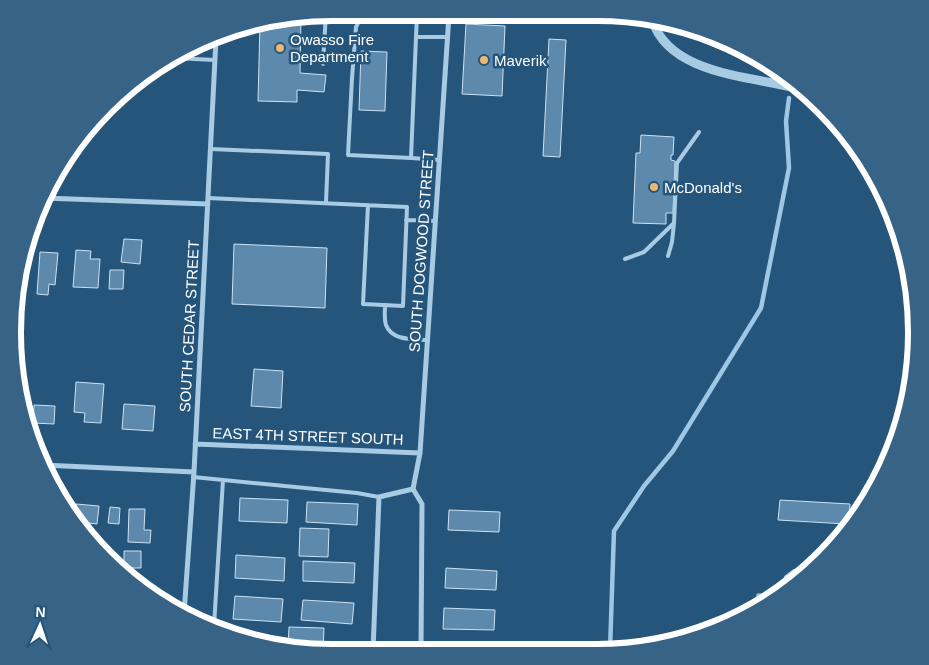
<svg xmlns="http://www.w3.org/2000/svg" width="929" height="665" font-family="Arial,sans-serif">
<style>
.lines{fill:none;stroke-linecap:round;stroke-linejoin:round}
.stream{stroke:#9dc7e5;stroke-width:4.5}
.building{fill:#5d8aac;stroke:#cbe2f4}
.service{stroke:#a8cbe4;stroke-width:4}
.minor{stroke:#a8cbe4;stroke-width:5}
.tertiary{stroke:#a8cbe4;stroke-width:9}
.poi-dot{fill:#eeb96d;stroke:#25557b;stroke-width:2}
.labels{text-anchor:middle;dominant-baseline:central;stroke-width:5;stroke-linejoin:round;paint-order:stroke}
.poi-label{font-size:15px;fill:#fff;stroke:#25557b;text-anchor:start}
.street-label{font-size:15px;fill:#fff;stroke:#25557b}
.rim{fill:none;stroke:#fff;stroke-width:6}
</style>
<rect width="100%" height="100%" fill="#25557b"/>
<g class="lines">
<path class="stream" d="M610,650L614,531L644,486L673,451L761,308L789,168L786,121L789,98"/>
</g>
<path class="building" d="M301,17L300,73L326,75L324,92L297,90V102L258,101L260,22Z
M466,24L505,26L502,96L462,94Z
M549,39L566,40L560,157L543,156Z
M361,51L387,52L385,111L359,110Z
M641,135L674,137L673,155H671V160L675,161L673,213H666V224L633,223L636,153H640Z
M124,239L142,240L140,264L121,262Z
M234,244L327,248L325,308L232,304Z
M76,250L91,251L90,259H100L98,288L73,287Z
M40,252L58,253L55,285L49,284L48,295L37,294Z
M110,270H124L123,289H109Z
M254,369L283,371L281,408L251,406Z
M76,382L104,384L101,423L84,422L85,413L74,412Z
M124,404L155,406L153,431L122,429Z
M34,405L55,406L54,424L33,423Z
M240,498L288,500L287,523L239,521Z
M780,500L850,504L849,519L846,524L778,520Z
M307,502L358,504L357,525L306,522Z
M76,504L99,506L97,524L79,522L75,516Z
M110,507L120,508L119,524L108,523Z
M129,509H145L144,530H151L150,543L128,542Z
M449,510L500,512L499,532L448,530Z
M300,528L329,529L328,557L299,556Z
M124,551H141V568H124Z
M236,555L285,558L284,581L235,578Z
M303,561L355,563L354,583L303,581Z
M446,568L497,571L496,590L445,588Z
M757,594H761L762,604L740,618V611H746V606H757Z
M235,596L283,599L281,622L233,619Z
M303,600L354,603L352,624L301,620Z
M444,608L495,610L494,630L443,629Z
M289,627L324,628L323,652H312L288,646Z"/>
<g class="lines">
<path class="service" d="M363,13L356,27L352,78L348,155L411,158
M416,37L417,14
M174,58L215,60
M323,64L326,13
M211,149L328,154L326,202
M439,160L411,158L416,37H447
M208,198L407,207L403,306L363,304L368,205
M406,220L435,221
M668,256L672,242L674,223
M625,259L644,252L674,223L677,163L699,132
M385,305C385,311 384,319 386,325C392,341 413,339 428,340
M193,477L357,493L379,497
M786,577L794,571H809
M214,626L223,480"/>
<path class="minor" d="M43,198L208,204
M195,444L420,453
M43,465L194,472
M184,614L194,472L216,39
M373,651L379,497L413,489
M421,651L422,504L413,489L420,453L449,15"/>
<path class="tertiary" d="M652,19C668,74 749,76 796,88"/>
</g>
<g class="poi-dot">
<circle cx="280" cy="48" r="5"/>
<circle cx="484" cy="60" r="5"/>
<circle cx="654" cy="187" r="5"/>
</g>
<g class="labels">
<g class="poi-label">
<text x="290" y="39">Owasso Fire<tspan x="290" dy="17">Department</tspan></text>
<text x="494" y="60">Maverik</text>
<text x="664" y="187">McDonald's</text>
</g>
<g class="street-label">
<text transform="translate(421 251) rotate(-86)">SOUTH DOGWOOD STREET</text>
<text transform="translate(189 326) rotate(-87)">SOUTH CEDAR STREET</text>
<text transform="translate(308 436) rotate(2)">EAST 4TH STREET SOUTH</text>
</g>
</g>
<path d="M0 0H929V665H0ZM332 21H597A311 311 0 0 1 908 332V333A311 311 0 0 1 597 644H332A311 311 0 0 1 21 333V332A311 311 0 0 1 332 21Z" fill="#366386" fill-rule="evenodd"/>
<path class="rim" d="M332 21H597A311 311 0 0 1 908 332V333A311 311 0 0 1 597 644H332A311 311 0 0 1 21 333V332A311 311 0 0 1 332 21Z"/>
<g transform="translate(40 625) rotate(3)" stroke="#25557b" stroke-width="4" paint-order="stroke">
<path d="M0-4L9 19L0 12L-9 19Z" fill="#ffffff"/>
<text y="-8" font-size="14" font-weight="bold" text-anchor="middle" fill="#ffffff">N</text>
</g>
</svg>
